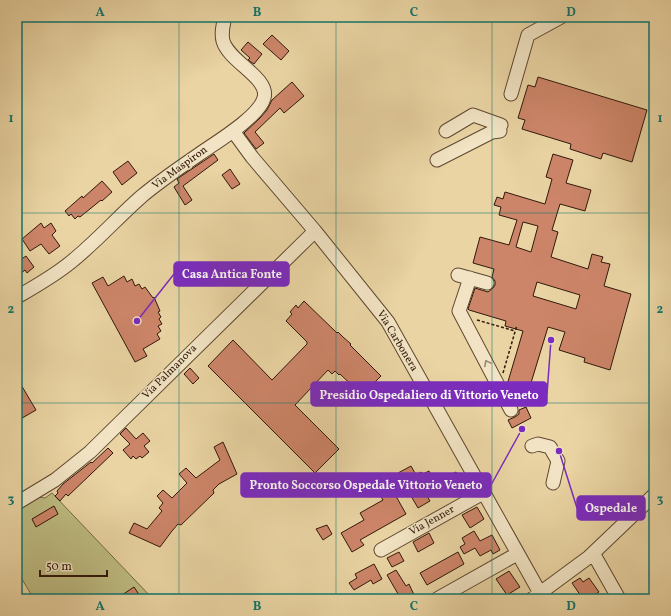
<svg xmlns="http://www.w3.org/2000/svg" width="671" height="616" font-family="Vollkorn,serif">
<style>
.green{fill:#bdbb81;stroke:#766a46}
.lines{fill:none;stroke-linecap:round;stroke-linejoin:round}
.stream{stroke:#6f7965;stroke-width:2.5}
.building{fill:#cd8569;stroke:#30180a;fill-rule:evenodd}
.minor-casing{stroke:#5e4730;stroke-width:15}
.path{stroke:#30180a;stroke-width:1.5;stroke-dasharray:3 2;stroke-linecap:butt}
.minor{stroke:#f1e3c3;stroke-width:13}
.oneway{stroke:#9a8870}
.grid{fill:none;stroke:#0f766e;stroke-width:1;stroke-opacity:0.55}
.labels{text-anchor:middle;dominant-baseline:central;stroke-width:3;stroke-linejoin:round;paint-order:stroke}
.street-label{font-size:11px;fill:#30180a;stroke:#f1e3c3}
.leader{fill:none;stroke:#7b2cbf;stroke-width:1.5}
.callout-dot{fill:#7b2cbf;stroke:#f1e3c3;stroke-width:1.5}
.callout{fill:#7b2cbf;stroke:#7b2cbf;stroke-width:1.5}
.callout-label{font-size:12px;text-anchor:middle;font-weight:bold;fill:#fff}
.neatline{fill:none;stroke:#0f766e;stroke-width:1.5}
.grid-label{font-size:13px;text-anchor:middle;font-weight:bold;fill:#0f766e}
</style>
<rect width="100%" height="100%" fill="#ead4a3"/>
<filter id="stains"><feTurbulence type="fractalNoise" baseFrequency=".005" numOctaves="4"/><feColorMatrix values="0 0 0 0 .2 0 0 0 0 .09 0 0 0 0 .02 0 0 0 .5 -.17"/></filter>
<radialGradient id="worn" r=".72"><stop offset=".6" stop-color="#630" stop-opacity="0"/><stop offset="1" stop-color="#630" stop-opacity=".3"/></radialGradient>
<path class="green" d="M52,493L153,599H34L17,571V509L39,497L45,498Z"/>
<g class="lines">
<path class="stream" d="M17,20H35L43,17"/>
</g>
<path class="building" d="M272,35L289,51L281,60L263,44Z
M248,42L262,54L254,64L248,60L250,58L241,50Z
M538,77L647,110L632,162L603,153L601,159L570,149L571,144L522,129L525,120L518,118L528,85L535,87Z
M292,82L304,96L284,113L280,108L255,132L264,143L256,149L244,133L260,118L267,110L272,100Z
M214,154L218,160L183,186L192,200L185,205L174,187L179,183L177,179Z
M553,154L573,160L566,183L591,190L585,211L560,204L552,230L558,232L551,257L588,269L592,254L603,257L601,262L610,264L604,286L631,294L610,370L584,362L585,358L559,350L565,332L548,327L527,396L515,392L517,388L507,385L523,331L505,326L506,321L469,310L468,309L475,288L488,292L493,288L495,285V281L492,277L494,269L473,263L480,237L509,245L517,220L499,215L501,207L494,205L497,197L503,199L505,192L545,204L552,179L546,177ZM523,222L538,226L531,252L516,247ZM537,282L580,295L576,309L533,296Z
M128,161L137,173L122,185L113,172Z
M230,169L240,184L232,189L222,175Z
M102,181L112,192L102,201L101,200L80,217L78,216L75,219L71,214L69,216L65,211L82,196L83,198Z
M41,223L44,228L51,223L56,231L52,235L60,246L49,254L41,244L30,251L22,239Z
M26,256L34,267L27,273L25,270L20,274L17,269V262Z
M124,276L127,282L132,279L135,286L139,284L142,289L145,287L153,298L154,297L160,311L158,312L161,317L159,319L162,324L158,326L161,331L157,334L160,339L143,349L147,356L135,362L92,283L103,277L108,286Z
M304,301L337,333L338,332L343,337L351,344L350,345L381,376L375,382L377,384L371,391L368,388L362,395L340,374L339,375L335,371L332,374L328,370L295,405L339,449L315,473L208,366L233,340L272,380L307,344V342L286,321L292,314L290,312L296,305L298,308Z
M190,368L199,378L193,384L184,374Z
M17,378L36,410L17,421Z
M526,407L531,418L512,428L508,420L515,417L519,414V410Z
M126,428L136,439L143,433L150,441L144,446L149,452L142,458L140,456L136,459L133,456L131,459L123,450L130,444L120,434Z
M223,442L237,474L219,484L213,490L214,493L181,525L178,524L172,531L160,547L129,533L134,523L147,529L162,511L159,508L163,503L157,496L163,490L172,498L187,483L179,474L186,468L196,478L220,460L214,447Z
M108,448L113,453L68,496L66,494L60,501L55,496L58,493L57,491L63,484L91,462L92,463Z
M411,466L416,475L421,472L423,474L429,471L434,482L423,489L430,501L418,508L411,496L412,495L398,473Z
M456,472L462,483L444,494L435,480L444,475L445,478Z
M392,489L406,514L360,540L364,545L352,552L341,533L364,520L360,513L383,500L380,495Z
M54,506L58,514L36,527L32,519Z
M477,507L484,519L470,528L462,515Z
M327,525L332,534L323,540L316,529Z
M474,531L480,541L492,535L500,550L493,554L491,550L480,556L475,548L464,554L460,547L465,544L462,538Z
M429,533L434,543L418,552L413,542Z
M399,552L404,561L392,567L387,558Z
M458,552L464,564L427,585L420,573Z
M374,564L382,579L373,584L371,580L354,590L349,583L357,578L355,574Z
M396,570L406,586L409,584L415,597L411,599H401L387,575Z
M509,571L520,587L507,595L496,579Z
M580,578L583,582L589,578L599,592L593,596L595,599H583L572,583Z
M134,587L142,599H116Z"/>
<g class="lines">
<defs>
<path id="minor" d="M511,94L528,35L561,17
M233,131L252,157L315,231L388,322L540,593
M446,131L473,115L501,125
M437,160L492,132L500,131
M458,275L487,283
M470,278L459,311L511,410
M17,297C36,286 54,276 71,262C96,242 118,217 142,196C160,181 179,168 198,155C215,143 259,117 264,98C270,78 229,62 223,41C221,33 223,25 225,17
M532,446L538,444L550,447L558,461L553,483
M17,503L55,480L90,452L315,231
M381,550L483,493
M593,553L619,599
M437,599L517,554
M532,599L589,557L654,495"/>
</defs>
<use href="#minor" class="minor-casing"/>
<path class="path" d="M477,320L515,331
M503,373L517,325"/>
<use href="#minor" class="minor"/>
</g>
<defs><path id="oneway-chevron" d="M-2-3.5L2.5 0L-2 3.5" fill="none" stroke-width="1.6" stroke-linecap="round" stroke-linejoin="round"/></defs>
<use class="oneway" href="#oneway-chevron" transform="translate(487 363) rotate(-118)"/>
<path class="grid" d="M179,17V599M336,17V599M492,17V599M17,213H654M17,403H654"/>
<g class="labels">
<g class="street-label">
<text transform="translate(180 168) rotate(-36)">Via Maspiron</text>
<text transform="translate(397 341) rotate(59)">Via Carbonera</text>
<text transform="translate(170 372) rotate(-45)">Via Palmanova</text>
<text transform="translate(432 521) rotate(-29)">Via Jenner</text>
</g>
</g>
<path class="leader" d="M137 321L174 274M551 340L547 394M522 429L491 485M559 451L577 508"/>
<g class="callout-dot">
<circle cx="137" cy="321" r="4"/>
<circle cx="551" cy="340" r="4"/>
<circle cx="522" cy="429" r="4"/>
<circle cx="559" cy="451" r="4"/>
</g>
<g class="callout">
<rect x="174" y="262" width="115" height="24" rx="4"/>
<rect x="311" y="382" width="236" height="24" rx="4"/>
<rect x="241" y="473" width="250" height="24" rx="4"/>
<rect x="577" y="496" width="68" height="24" rx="4"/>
</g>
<g class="callout-label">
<text x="232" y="278">Casa Antica Fonte</text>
<text x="429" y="399">Presidio Ospedaliero di Vittorio Veneto</text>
<text x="366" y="489">Pronto Soccorso Ospedale Vittorio Veneto</text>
<text x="611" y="512">Ospedale</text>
</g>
<rect width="671" height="616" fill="none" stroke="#ead4a3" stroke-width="44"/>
<path d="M40 570v6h67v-6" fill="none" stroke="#30180a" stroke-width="2"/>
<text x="46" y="570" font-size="12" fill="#30180a" stroke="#f1e3c3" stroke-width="3" paint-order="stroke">50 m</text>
<rect x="22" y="22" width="627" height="572" class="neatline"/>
<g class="grid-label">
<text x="100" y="16">A</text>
<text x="257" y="16">B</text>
<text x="414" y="16">C</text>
<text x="571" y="16">D</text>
<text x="11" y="122">1</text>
<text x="660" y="122">1</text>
<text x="11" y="313">2</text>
<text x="660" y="313">2</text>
<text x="11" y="503">3</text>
<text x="660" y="503">3</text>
<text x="100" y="610">A</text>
<text x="257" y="610">B</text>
<text x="414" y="610">C</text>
<text x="571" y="610">D</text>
</g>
<rect width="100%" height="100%" filter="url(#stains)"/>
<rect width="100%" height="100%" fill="url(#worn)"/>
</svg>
